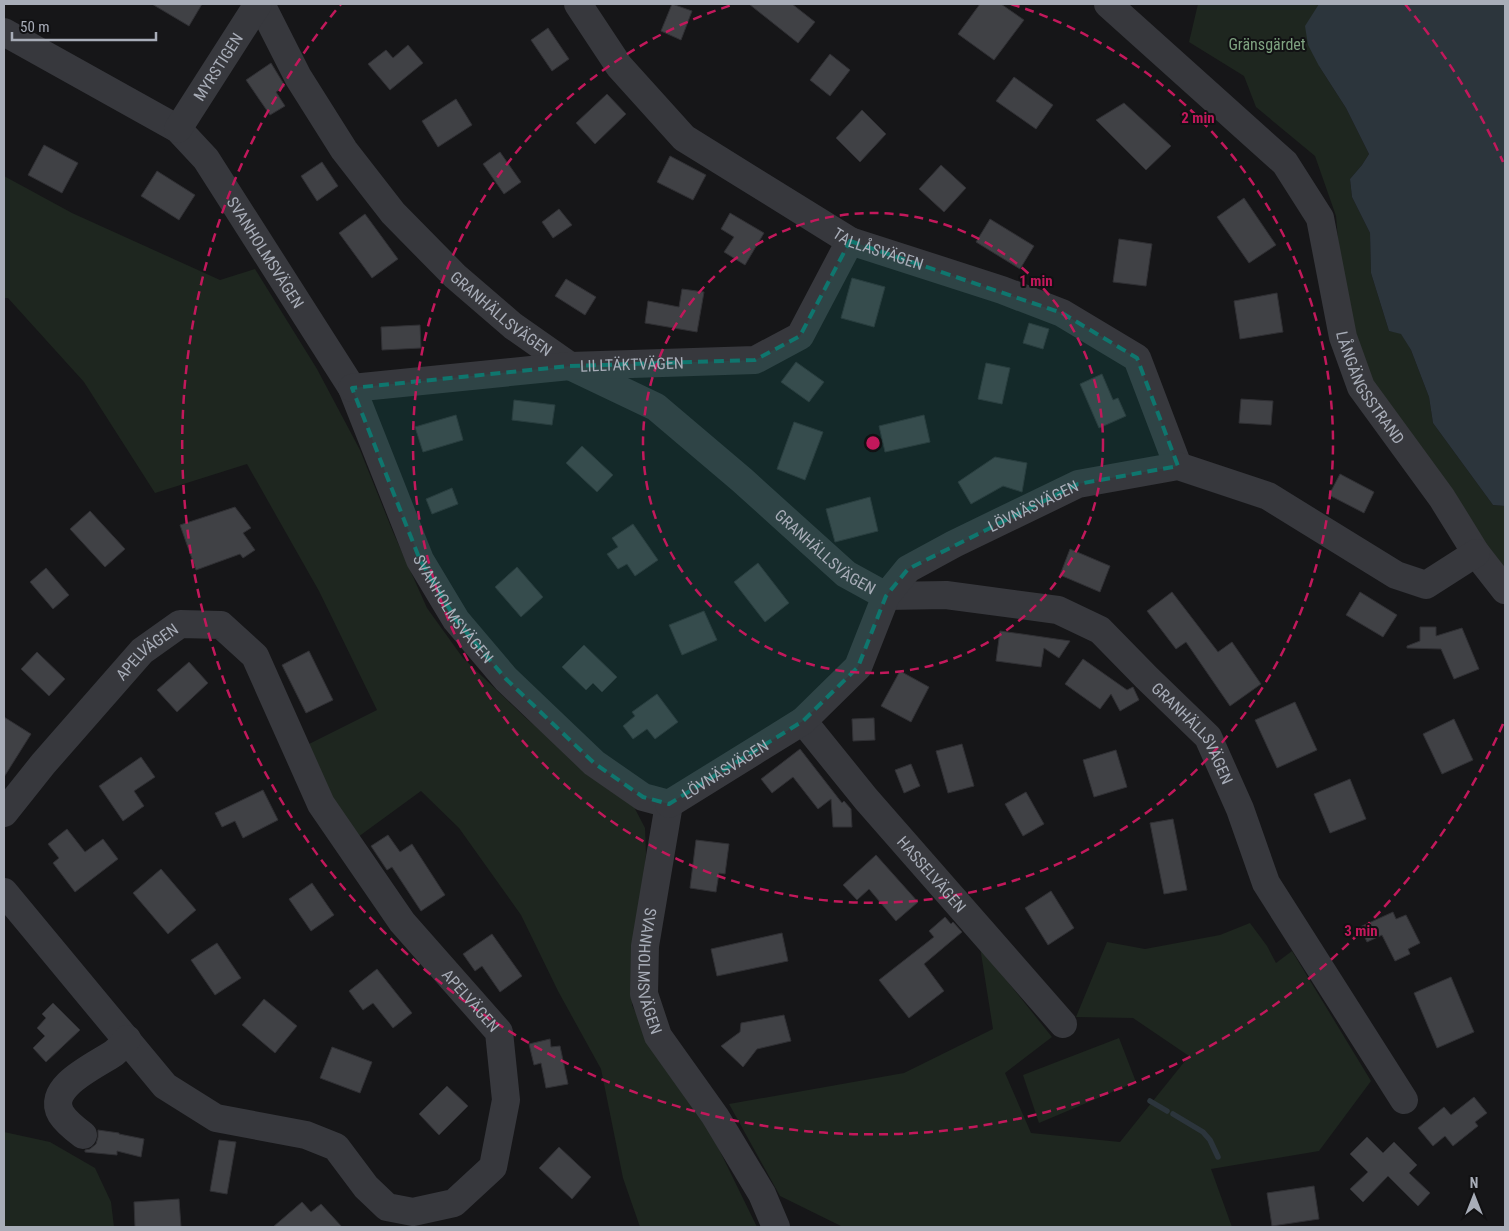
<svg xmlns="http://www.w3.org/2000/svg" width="1509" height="1231" font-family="'Roboto Condensed',sans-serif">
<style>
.green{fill:#1e261f}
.water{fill:#2c353c}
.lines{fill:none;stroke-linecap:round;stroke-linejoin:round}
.stream{stroke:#2c353c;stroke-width:5.5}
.building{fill:#404145;stroke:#303034}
.minor{stroke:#37383d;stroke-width:28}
.marked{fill:#0f766e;fill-opacity:0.2;stroke:#0f766e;stroke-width:4;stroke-dasharray:10 6;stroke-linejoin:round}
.ring{fill:none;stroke:#c2185b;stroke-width:2.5;stroke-dasharray:9 6}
.labels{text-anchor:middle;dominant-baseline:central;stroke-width:4;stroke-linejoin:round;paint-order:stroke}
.park-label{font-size:16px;fill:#7fa381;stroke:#111113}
.street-label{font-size:16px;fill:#a8adb8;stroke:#111113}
.centre{fill:#c2185b;stroke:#111113;stroke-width:2.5}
.ring-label{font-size:15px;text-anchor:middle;font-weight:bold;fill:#c2185b;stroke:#111113;stroke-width:4;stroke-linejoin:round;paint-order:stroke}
</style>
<rect width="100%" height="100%" fill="#161618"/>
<path class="green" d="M1198,4H1319V66L1346,108L1369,154L1362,165L1350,179L1352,197L1370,233L1371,273L1389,331L1401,333L1411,350L1429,397L1433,423L1493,505L1505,506V568L1487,545L1370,383L1354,343L1341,274L1336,216L1315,156L1256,107L1244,76L1189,42Z
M4,176L72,213L220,280L255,269L317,369L360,450L393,532L427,608L463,658L527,719L604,783L632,803L645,828L646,854L632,1005L649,1040L712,1135L757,1227H640L623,1178L601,1069L558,991L521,915L459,828L421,791L358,837L334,806L309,744L377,710L319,591L247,464L155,493L84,382L8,298H4Z
M1250,923L1267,946L1276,963L1292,951L1371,1081L1319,1151L1211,1169L1232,1227H843L780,1196L729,1104L904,1073L993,1029L980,947L1052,1037L1005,1073L1031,1133L1120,1142L1189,1056L1133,1018L1076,1017L1107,942L1145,949L1220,935Z
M1119,1038L1136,1082L1039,1123L1023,1075Z
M4,1132L50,1142L95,1168L111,1202L114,1227H4Z"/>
<path class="water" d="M1319,4H1505V506L1493,505L1433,423L1429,397L1411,350L1401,334L1389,331L1371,273L1370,233L1352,197L1350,179L1362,165L1369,154L1346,108L1319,66L1308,45L1305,26Z"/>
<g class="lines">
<path class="stream" d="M1150,1101L1167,1111
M1173,1114L1203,1132L1210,1140L1218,1157"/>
</g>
<path class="building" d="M152,4H202L189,26Z
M672,4L692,11L681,40L661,31Z
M749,4H792L815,22L798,43Z
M980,4H1001L1024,20L994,60L958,34Z
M548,28L569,59L552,71L531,40Z
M408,45L423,63L390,90L368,64L386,50L393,58Z
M830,54L850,70L830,96L810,80Z
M271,63L285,86L276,92L285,106L270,115L246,80Z
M1014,77L1053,105L1036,129L996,101Z
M607,94L626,114L595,144L576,123Z
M456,99L472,125L438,147L422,121Z
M1124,103L1171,146L1146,170L1096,120Z
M862,110L886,134L860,162L836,138Z
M44,145L78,163L62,193L28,175Z
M500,152L521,182L504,194L483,164Z
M670,156L706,175L693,200L657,182Z
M322,162L338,186L317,201L301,176Z
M941,165L966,188L944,212L919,189Z
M157,171L195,195L179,220L141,196Z
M1244,198L1276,245L1249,263L1217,217Z
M559,209L572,225L553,238L542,222Z
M730,213L764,233L745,265L724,252L734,237L721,229Z
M365,214L398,259L372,278L339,233Z
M990,219L1034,246L1020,269L976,242Z
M1119,239L1152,244L1146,286L1113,282Z
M852,278L885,287L874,327L841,318Z
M566,279L596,297L585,315L555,296Z
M682,289L704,292L697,332L645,323L648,301L679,307Z
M1277,293L1283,332L1240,339L1234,301Z
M1029,323L1049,329L1043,349L1023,343Z
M420,325L421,348L382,350L381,327Z
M796,362L824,382L809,402L781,382Z
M986,363L1010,368L1002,404L978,399Z
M1102,374L1113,400L1118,398L1126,416L1099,428L1080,384Z
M1241,399L1273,401L1271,425L1239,423Z
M514,400L555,405L552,425L512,420Z
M456,415L463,440L423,452L415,427Z
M924,415L930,442L885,452L879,426Z
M794,422L823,432L805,480L777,469Z
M582,446L613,475L597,492L566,463Z
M995,457L1027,463L1022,492L1003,486L971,504L958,482Z
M1340,474L1374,492L1364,513L1329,495Z
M452,488L458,504L432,514L426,499Z
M870,497L878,531L835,542L826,509Z
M235,507L251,528L243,533L255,550L243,558L240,554L196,570L180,525Z
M90,511L125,549L105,567L70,529Z
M633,524L658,560L635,576L627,564L618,569L607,554L618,547L612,538Z
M1070,549L1110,566L1100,592L1060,575Z
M758,563L789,603L765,622L734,582Z
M517,567L543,597L521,617L495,587Z
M46,568L69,595L53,609L30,582Z
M1172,592L1218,652L1232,642L1261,684L1230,706L1186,642L1176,649L1147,611Z
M1360,592L1397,615L1383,637L1346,615Z
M704,611L717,640L682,655L669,625Z
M1420,627H1436V636L1462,628L1479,669L1454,679L1441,649L1407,648V646L1420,641Z
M1000,631L1022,634L1070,641L1059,658L1044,648L1041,667L996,661Z
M584,645L617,677L602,692L593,683L586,690L562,667Z
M309,651L333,700L306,713L282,665Z
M37,652L65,679L49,696L21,669Z
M1083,659L1127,690L1133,687L1139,700L1120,711L1111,694L1100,709L1065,684Z
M189,662L208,683L177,712L157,690Z
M900,671L929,687L911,722L881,706Z
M657,694L678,722L655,739L647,729L633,739L623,726L635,716L632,712Z
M1295,702L1317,750L1277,768L1255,720Z
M4,717L31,734L4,777Z
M874,718L875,740L853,741L852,719Z
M1454,719L1473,760L1442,774L1423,734Z
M962,744L974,786L948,793L936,751Z
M800,749L842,803L844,801L851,809L852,827H833L831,799L818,809L793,777L772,793L761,779Z
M1116,750L1127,787L1094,797L1083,760Z
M141,757L155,777L134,791L144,806L123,821L99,786Z
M911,764L920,786L904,793L895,770Z
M1350,779L1366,819L1330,833L1314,794Z
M263,790L278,820L243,838L235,821L222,827L215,813Z
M1026,792L1044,824L1023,836L1005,804Z
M1173,819L1187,890L1164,894L1150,823Z
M67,829L85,852L103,839L118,859L75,892L53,863L59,858L48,844Z
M388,835L400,852L412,844L445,895L421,911L392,867L387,870L371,846Z
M696,840L729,844L725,874L719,873L716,892L690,888Z
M876,855L918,902L896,921L869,889L857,900L843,885Z
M161,869L196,910L168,934L133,893Z
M312,883L334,915L311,931L289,899Z
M1051,891L1074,928L1048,945L1025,908Z
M1393,912L1396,919L1406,915L1420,943L1408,949L1410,954L1395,961L1382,935L1367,942L1360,927Z
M945,917L951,924L953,922L962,932L924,964L944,991L909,1018L879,980L934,937L929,931Z
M782,933L788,961L717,976L711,949Z
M492,934L522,976L500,992L482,966L475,971L463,954Z
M217,943L241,978L215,995L191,960Z
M377,969L412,1013L393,1028L373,1003L363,1010L349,991Z
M1451,977L1474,1032L1437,1048L1414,993Z
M264,999L297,1026L275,1053L242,1025Z
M53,1003L80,1030L46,1062L33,1048L45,1036L37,1028L46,1018L42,1014Z
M784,1015L791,1041L757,1049L743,1067L721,1046L740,1032L741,1023Z
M550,1039L551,1047L560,1046L568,1084L546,1088L541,1063L534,1065L529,1044Z
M332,1047L372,1062L360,1093L320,1078Z
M447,1086L468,1106L439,1135L419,1114Z
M1474,1097L1487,1113L1475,1122L1478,1126L1453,1146L1445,1136L1433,1146L1418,1128L1444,1107L1451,1115Z
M98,1130L119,1133V1134L144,1139L141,1157L117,1151V1155L85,1152V1150L90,1149L96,1144L98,1137Z
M1367,1137L1383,1153L1394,1142L1417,1165L1409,1173L1430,1193L1418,1206L1388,1176L1363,1202L1350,1189L1368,1172L1350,1154Z
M219,1140L236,1142L227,1194L210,1191Z
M559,1147L591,1177L572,1199L539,1168Z
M1314,1186L1319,1219L1272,1226L1267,1193Z
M179,1199L181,1227H135L134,1202Z
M302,1202L311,1212L321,1204L342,1227H273Z"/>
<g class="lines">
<g class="minor">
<path id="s1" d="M261,4L298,77L344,150L393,213L455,276L513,326L570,366L656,407L742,480L846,574L886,596L946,595L1058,610L1100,630L1146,677L1208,737L1240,809L1266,883L1404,1100"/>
<path id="s2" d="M578,4L619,66L684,138L850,241L1002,290L1062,313L1137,358L1178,466"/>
<path id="s3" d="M1108,4L1285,163L1320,218L1343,337L1361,387L1442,498L1476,553L1505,590"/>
<path id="s4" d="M4,32L178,129L206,159L352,388L420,560L456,620L506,679L594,763L643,797L669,804L645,946L644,994L658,1036L715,1116L762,1194L776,1227"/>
<path id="s5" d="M178,129L258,4"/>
<path id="s6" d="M352,388L570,366L755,360L800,336L850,241"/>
<path id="s7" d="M803,721L866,799L1063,1024"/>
<path id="s8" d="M669,804L803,721L858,667L886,596L908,569L954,544L1078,484L1178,466L1268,496L1396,575L1426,585L1476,553"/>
<path id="s9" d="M4,813L43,764L142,651L180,624L221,625L255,656L321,804L402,922L499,1032L506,1100L493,1167L454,1203L413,1212L387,1207L366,1187L336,1147L306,1135L216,1118L165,1086L4,892"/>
<path d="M83,1135C75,1129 66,1122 61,1114C45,1087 97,1065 114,1053C119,1049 123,1044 127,1039"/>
</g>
</g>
<path class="marked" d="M850,241L1062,313L1137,358L1178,466L1078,484L908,569L886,596L858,667L803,721L669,804L643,797L594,763L506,679L456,620L420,560L352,388L570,366L755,360L800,336Z"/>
<g class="ring">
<circle cx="873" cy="443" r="230"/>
<path d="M1011 4A460 460 0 1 1 735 4"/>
<path d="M1503 724A690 690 0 1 1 341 4M1405 4A690 690 0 0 1 1503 162"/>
</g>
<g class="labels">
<g class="park-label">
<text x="1267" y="44">Gränsgärdet</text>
</g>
<g class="street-label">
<text stroke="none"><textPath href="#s5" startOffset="74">MYRSTIGEN</textPath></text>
<text stroke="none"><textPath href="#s2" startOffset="396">TALLÅSVÄGEN</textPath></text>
<text stroke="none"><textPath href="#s4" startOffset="351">SVANHOLMSVÄGEN</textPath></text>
<text stroke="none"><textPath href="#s1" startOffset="396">GRANHÄLLSVÄGEN</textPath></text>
<text stroke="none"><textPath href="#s6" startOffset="281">LILLTÄKTVÄGEN</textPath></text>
<text stroke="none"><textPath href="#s3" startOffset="482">LÅNGÄNGSSTRAND</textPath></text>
<text stroke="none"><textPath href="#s8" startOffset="486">LÖVNÄSVÄGEN</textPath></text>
<text stroke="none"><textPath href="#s1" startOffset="801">GRANHÄLLSVÄGEN</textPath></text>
<text stroke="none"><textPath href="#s4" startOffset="756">SVANHOLMSVÄGEN</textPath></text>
<text stroke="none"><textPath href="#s9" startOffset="216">APELVÄGEN</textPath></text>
<text stroke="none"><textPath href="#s1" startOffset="1236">GRANHÄLLSVÄGEN</textPath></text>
<text stroke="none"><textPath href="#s8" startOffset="66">LÖVNÄSVÄGEN</textPath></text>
<text stroke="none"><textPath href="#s7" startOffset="200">HASSELVÄGEN</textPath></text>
<text stroke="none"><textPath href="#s4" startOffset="1222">SVANHOLMSVÄGEN</textPath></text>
<text stroke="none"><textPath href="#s9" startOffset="756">APELVÄGEN</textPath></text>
</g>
</g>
<circle cx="873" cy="443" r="8" class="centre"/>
<g class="ring-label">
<text x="1198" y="123">2 min</text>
<text x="1036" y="286">1 min</text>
<text x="1361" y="936">3 min</text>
</g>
<rect width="1509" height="1231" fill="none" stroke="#a8adb8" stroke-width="10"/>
<g transform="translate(1474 1196)" stroke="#111113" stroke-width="4" paint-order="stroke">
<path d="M0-4L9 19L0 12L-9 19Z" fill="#a8adb8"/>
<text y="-8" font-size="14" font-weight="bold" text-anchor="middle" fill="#a8adb8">N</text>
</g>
<path d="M12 32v8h144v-8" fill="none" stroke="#a8adb8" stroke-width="2.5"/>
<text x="20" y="32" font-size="15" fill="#a8adb8" stroke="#111113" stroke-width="4" paint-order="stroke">50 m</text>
</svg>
